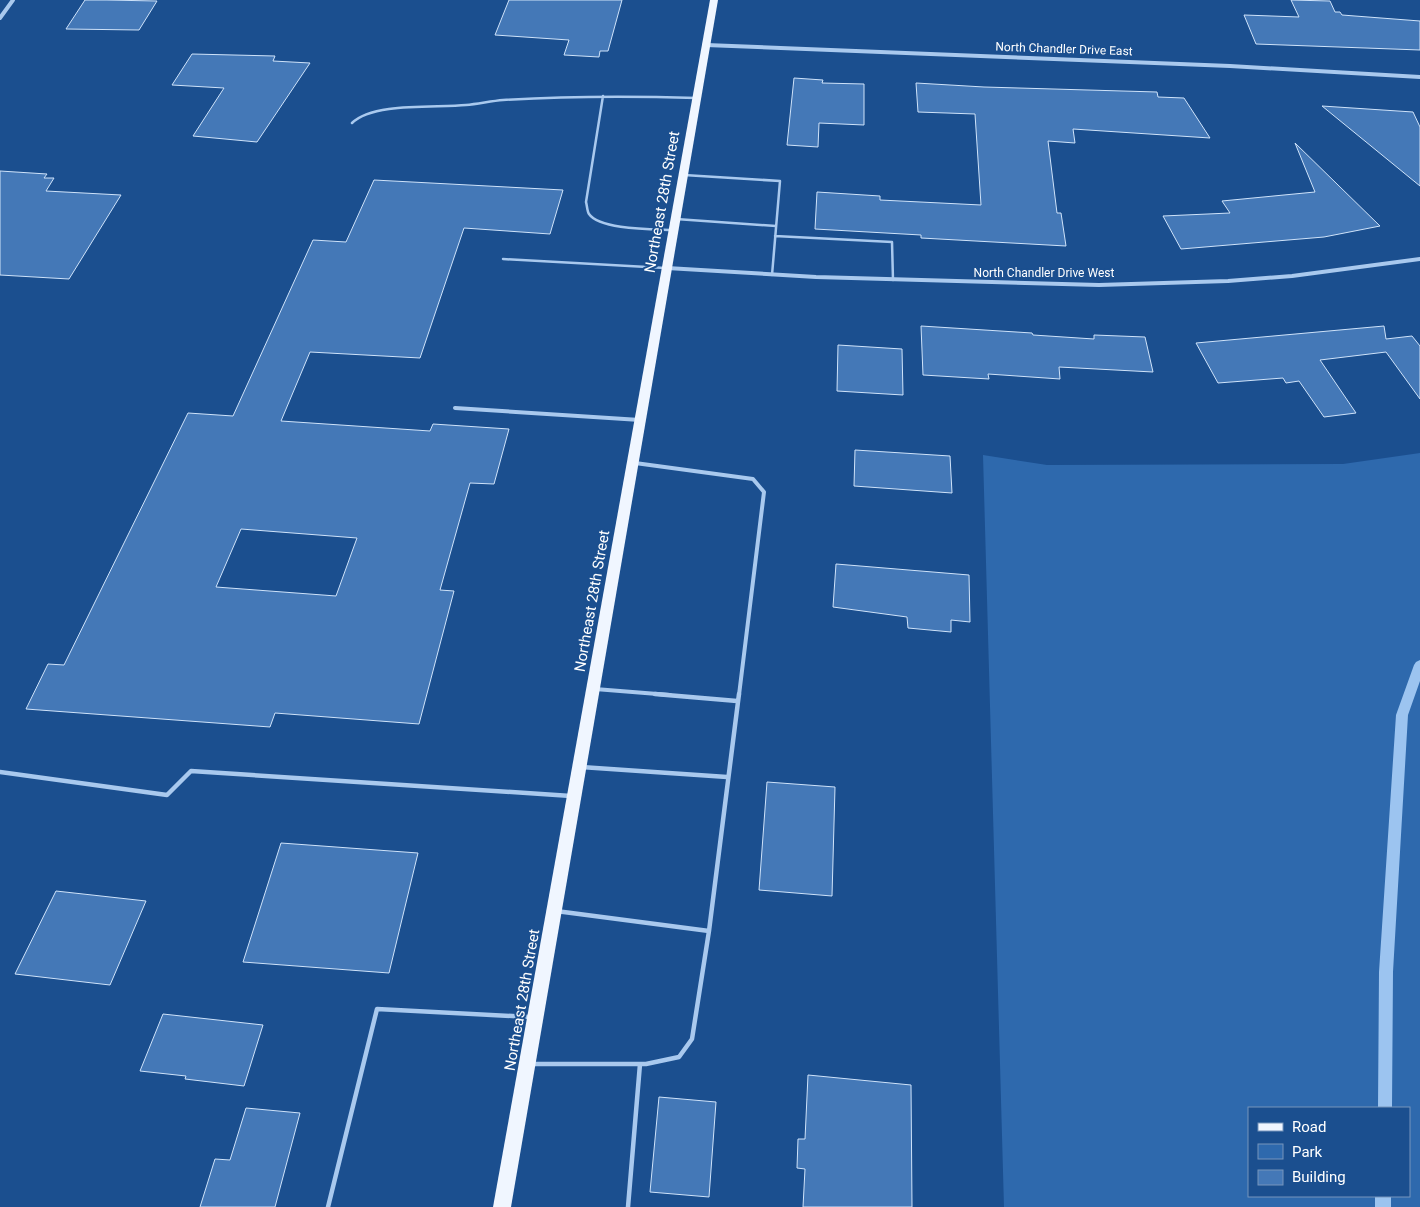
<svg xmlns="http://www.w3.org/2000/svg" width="1420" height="1207" font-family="Roboto,sans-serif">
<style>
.green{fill:#2e69ad;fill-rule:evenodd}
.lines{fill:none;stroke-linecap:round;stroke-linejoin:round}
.stream{fill:#9cc4f0;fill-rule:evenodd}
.building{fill:#4478b7;stroke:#cfe3fa;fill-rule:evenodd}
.service-far2{stroke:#a9c9ee;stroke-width:2.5}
.service-far1{stroke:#a9c9ee;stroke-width:4}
.service{stroke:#a9c9ee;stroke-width:4.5}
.minor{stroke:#a9c9ee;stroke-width:4}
.primary{fill:#f0f6ff;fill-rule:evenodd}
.labels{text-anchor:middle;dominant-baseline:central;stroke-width:4;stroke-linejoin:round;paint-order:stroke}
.far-street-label{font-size:12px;fill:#fff;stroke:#1b4f8f}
.street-label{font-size:15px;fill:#fff;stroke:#1b4f8f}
</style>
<rect width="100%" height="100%" fill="#1b4f8f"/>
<path class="green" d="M1420,453V1207H1004L983,455L1047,465L1343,464ZM1249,1108H1409V1196H1249Z"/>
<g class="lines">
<path class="stream" d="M1420,660V681L1408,715L1393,972L1392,1108H1378L1379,972L1396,715L1414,665L1416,662Z
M1375,1196H1391V1207H1375Z"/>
</g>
<path class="building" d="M85,0H106L157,1L139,30L66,29Z
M509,0H622L608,51H600L599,57L564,55L569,40L495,35Z
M1291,0L1330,1L1335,12H1340L1342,15L1420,21V50L1256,44L1244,15L1299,17Z
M192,54L275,56L273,61L310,63L257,142L193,136L224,88L172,85Z
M794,78L823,80L822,83L864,84V125L819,123L818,147L787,145Z
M916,83L984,87L1157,92L1158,97L1184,98L1210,138L1073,129L1075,143L1048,141L1057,213H1061L1066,246L921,238V235L815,229L817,192L880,196V200L981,205L975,114L918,112Z
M1322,106L1413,112L1420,127V186Z
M1295,143L1380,226L1324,237L1181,249L1163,216L1230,213L1222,201L1315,192Z
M0,171L47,174L44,178H54L46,191L121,195L69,279L0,275Z
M374,180L563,190L550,234L464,228L420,358L310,352L281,421L430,431L433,424L509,429L494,484L470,483L440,590L454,591L419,724L275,713L270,727L26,709L48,664L64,665L188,413L233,416L313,240L346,242ZM241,529L357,538L336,596L216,587Z
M921,326L1032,333L1033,335L1094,339V335L1145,337L1153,372L1059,367L1060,379L988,374L989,379L923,375Z
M1384,326L1386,339L1412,336L1420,346V399L1386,352L1320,360L1356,413L1324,417L1299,381L1286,383L1283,378L1218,383L1196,343Z
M838,345L902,349L903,395L837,391Z
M855,450L950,456L952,493L854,486Z
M836,564L969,575L970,622L951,620V632L908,628L907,617L833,607Z
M767,782L835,787L832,896L759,890Z
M281,843L418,853L389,973L243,962Z
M56,891L146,901L110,985L15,974Z
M163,1014L263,1025L244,1086L185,1079L186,1076L140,1071Z
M808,1075L911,1085L912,1207H803L805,1169L797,1168L798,1139H805Z
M659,1097L716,1102L709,1197L650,1192Z
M246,1108L300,1113L275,1207H200L215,1159L230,1160Z"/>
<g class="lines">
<path class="service-far2" d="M603,96L586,202C587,205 587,211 589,214C600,230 654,229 673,230
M352,123C373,102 436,108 466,105C478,104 491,101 503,100C568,96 632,96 697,98
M684,175L780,181L772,275
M676,219L776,226
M775,236L892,242L893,280
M503,259L665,268"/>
<path class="service-far1" d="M455,408L640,420
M635,463L753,479L764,492L739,695
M595,689L670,695"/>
<path class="service" d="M655,694L737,701
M581,767L727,777
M0,772L167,795L191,771L571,796
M556,911L709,931L739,694
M532,1064H646L679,1057L692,1039L709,931
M328,1207L377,1009L530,1017
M628,1207L640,1064"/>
<path class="minor" d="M0,18L13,0
M706,45L1230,66L1420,77
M667,268L816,277L1099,285L1228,281L1292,276L1420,259"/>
<path class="primary" d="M710,0H718L511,1207H493Z"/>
</g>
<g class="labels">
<g class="far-street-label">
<text transform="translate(1064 49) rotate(2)">North Chandler Drive East</text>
<text x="1044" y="273">North Chandler Drive West</text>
</g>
<g class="street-label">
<text transform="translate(662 202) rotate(-80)">Northeast 28th Street</text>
<text transform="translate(592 601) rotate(-80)">Northeast 28th Street</text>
<text transform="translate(522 1000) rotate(-80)">Northeast 28th Street</text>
</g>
</g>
<rect x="1248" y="1107" width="162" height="90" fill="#1b4f8f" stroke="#7695bc"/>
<rect x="1258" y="1123" width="25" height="8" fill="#f0f6ff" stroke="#7695bc"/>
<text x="1292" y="1132" font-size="15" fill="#ffffff">Road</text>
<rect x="1258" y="1144" width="25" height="15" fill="#2e69ad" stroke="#7695bc"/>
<text x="1292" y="1157" font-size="15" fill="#ffffff">Park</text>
<rect x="1258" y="1170" width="25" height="15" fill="#4478b7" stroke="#7695bc"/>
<text x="1292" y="1182" font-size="15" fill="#ffffff">Building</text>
</svg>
